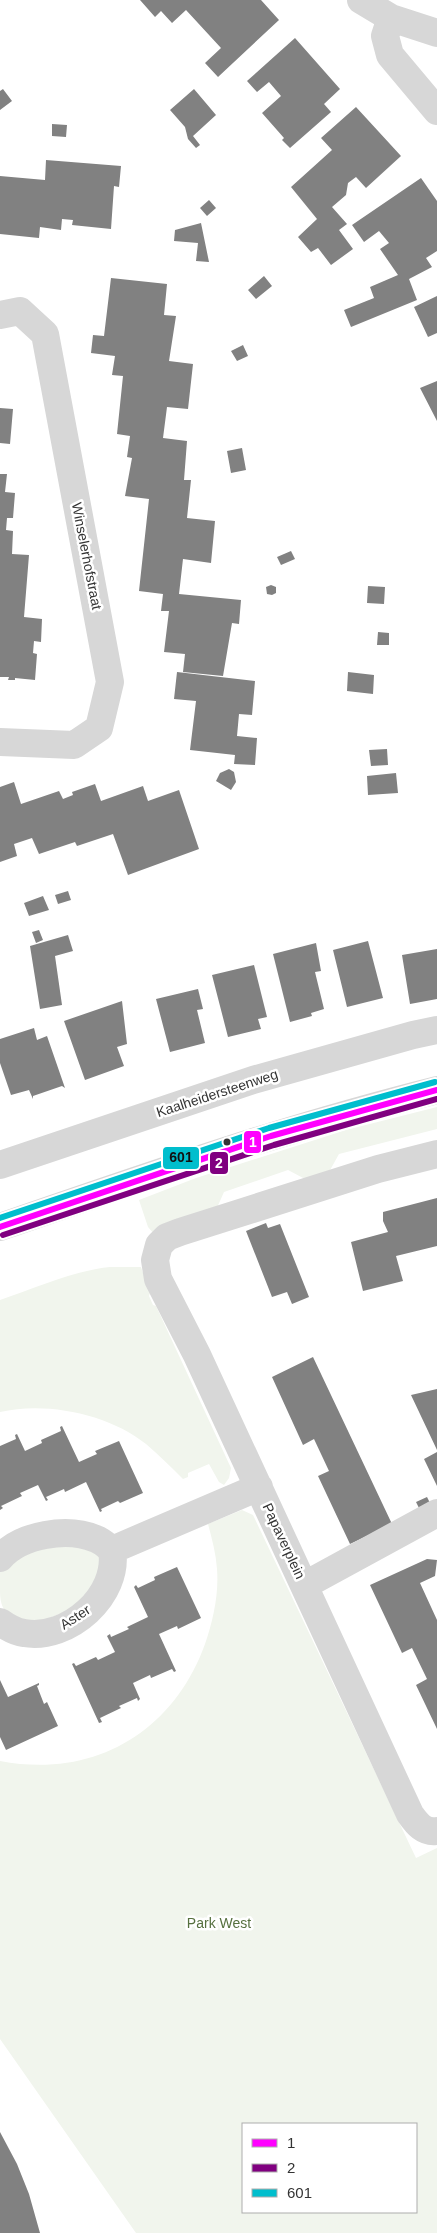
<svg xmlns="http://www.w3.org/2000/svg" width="437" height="2233" font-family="Arial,sans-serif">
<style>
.green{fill:#f1f5ed;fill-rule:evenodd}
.building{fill:#818181}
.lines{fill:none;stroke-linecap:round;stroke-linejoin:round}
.minor{stroke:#d7d7d7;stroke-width:28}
.bus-1-casing{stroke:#fff;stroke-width:10}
.bus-2-casing{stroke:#fff;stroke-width:10}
.bus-3-casing{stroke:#fff;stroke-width:10}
.bus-1{stroke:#f0f;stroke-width:6}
.bus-2{stroke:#800080;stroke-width:6}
.bus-3{stroke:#00becd;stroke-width:6}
.bus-dot{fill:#333;stroke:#fff;stroke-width:2}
.labels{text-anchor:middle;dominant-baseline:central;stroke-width:5;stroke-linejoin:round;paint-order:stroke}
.street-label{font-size:14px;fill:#333;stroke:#fff}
.park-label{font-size:14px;fill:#56703f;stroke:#fff}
.line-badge{stroke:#fff;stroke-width:2}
.badge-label{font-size:14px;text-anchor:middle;font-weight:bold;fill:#fff}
.pale-badge-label{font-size:14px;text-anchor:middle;font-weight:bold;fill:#111}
</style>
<rect width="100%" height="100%" fill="#fff"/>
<path class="green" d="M437,1107V1129L339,1154L329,1172L305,1179L288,1170L224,1192L216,1210L154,1234L148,1227L139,1200L196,1178L346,1130Z
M110,1267H141L150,1293L149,1296L153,1305L156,1306L231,1468L229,1478L224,1485L219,1482L209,1464L188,1473V1477L183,1479C171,1467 159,1455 146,1444C109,1414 46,1401 0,1412V1300C36,1288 72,1271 110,1267Z
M242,1510L253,1515L416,1858L437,1848V2233H136L0,2039V1761C93,1779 173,1733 205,1644C213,1621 219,1594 217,1569C216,1554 212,1539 208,1524ZM243,2124H416V2212H243Z
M64,1541L98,1552L102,1575L72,1609L34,1624C13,1616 0,1617 0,1591C0,1586 0,1577 0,1572C6,1554 48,1546 64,1541Z"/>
<path class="building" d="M140,0H261L279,20L218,77L205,63L221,48L186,10L172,23L161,11L155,17Z
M295,38L340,89L324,104L331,112L290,148L282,140L284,138L262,113L281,96L269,82L257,92L247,81Z
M3,89L12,101L0,110V91Z
M194,89L216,115L193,136L200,145L196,148L188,139L185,127L170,110Z
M356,107L401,156L366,188L356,177L348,183L346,195L332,207L347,224L339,230L353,249L331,265L318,248L311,252L298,237L317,219L291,187L332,150L321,138Z
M52,124L67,125L66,137L52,136Z
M46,160L121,166L119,187L114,186L111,229L72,225L73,220L62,219L61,230L40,227L39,238L0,234V176L45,180Z
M421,178L437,201V251L426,258L432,267L409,279L417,300L351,327L344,310L374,298L370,287L398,275L380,249L389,243L379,231L364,242L352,225Z
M209,200L216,208L207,216L200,208Z
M201,223L209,262L196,261L198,243L174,241L175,230Z
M264,276L272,286L256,299L248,290Z
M111,278L167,284L164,315L176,316L169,361L193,364L188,409L167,407L163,438L187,441L184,480H191L187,518L215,521L211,563L183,559L179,594L241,600L239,624L232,623L223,676L183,672L185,654L164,652L169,611H161L163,594L139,591L149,499L125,496L132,458L127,457L130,436L117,434L123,376L112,375L115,356L91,353L93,335L104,336Z
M437,296V333L428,337L414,307Z
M243,345L248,356L237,361L231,351Z
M437,381V421L420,388Z
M0,408L13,409L10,444L0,443Z
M242,448L246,470L231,473L227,451Z
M0,474H7L5,492L15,493L13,518H7L6,530L13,531L12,554L29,555L24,617L42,619L41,642L34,641L33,653L37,654L35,680L15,678V680H8L9,677H0Z
M291,551L295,559L281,565L277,557Z
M271,585L276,587V593L272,595L267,594L266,587Z
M368,586L385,587L384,604L367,603Z
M378,632L389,633V645H377Z
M177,672L255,681L252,715L239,714L237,736L257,738L255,765L234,764L235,755L190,750L196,701L174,699Z
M348,672L374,675L373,694L347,691Z
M387,749L388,765L371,766L369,750Z
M229,769L234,772L236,782L231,790L216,781L220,773Z
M396,773L398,793L368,795L367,776Z
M14,782L21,804L59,791L63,799L73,795L72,792L95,784L101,801L143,786L148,801L179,790L199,849L128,875L113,834L77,846L75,842L39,854L32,838L14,844L17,856L0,862V787Z
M68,891L71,900L58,904L55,895Z
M43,896L49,910L29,916L24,903Z
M39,930L43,940L36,943L32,932Z
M68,935L73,951L55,956L62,1005L40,1009L30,946Z
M368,941L383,998L347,1007L333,950Z
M316,943L321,971L315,972L324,1009L311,1013L312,1016L290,1022L273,954Z
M437,949V999L410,1004L402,955Z
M254,965L267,1017L258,1019L261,1029L228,1037L212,975Z
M198,989L203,1009L197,1010L205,1043L170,1052L156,999Z
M122,1001L127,1044L117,1047L124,1066L85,1080L64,1021Z
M34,1028L37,1040L47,1036L65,1088L62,1086L33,1096V1099L29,1090L11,1095L0,1063V1039Z
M437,1198V1246L396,1256L403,1281L363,1291L351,1242L388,1232L383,1221V1212Z
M266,1223L268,1228L280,1224L309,1297L292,1304L287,1292L272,1297L246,1231Z
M313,1357L392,1524L350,1544L318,1476L329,1471L314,1439L303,1445L272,1377Z
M437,1389V1450L411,1395Z
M62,1426L79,1462L97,1454L95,1451L119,1441L143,1493L120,1503L118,1501L101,1509L102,1511L100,1512L86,1482L65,1492L64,1489L46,1497L48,1500L46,1501L38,1485L20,1493L22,1496L1,1506L3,1508L0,1510V1446L16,1439L15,1435L17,1434L25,1451L42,1443L41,1440L61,1431L60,1427Z
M437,1452V1486L424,1459Z
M427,1497L431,1505L420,1510L416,1502Z
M427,1559L437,1560L435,1576L420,1583L437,1620V1729L416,1685L427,1679L412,1648L402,1653L370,1585Z
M177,1567L201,1618L178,1629L177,1626L159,1634L176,1671L174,1672L172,1669L151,1678L150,1675L133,1683L140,1699L138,1701L137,1698L119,1706L121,1708L100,1718L102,1722L99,1723L72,1664L74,1663L76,1666L96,1657L98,1660L115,1652L107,1636L110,1634L111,1637L129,1629L127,1627L148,1617L134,1587L136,1585L138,1588L155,1580L154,1577Z
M0,1680L8,1697L39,1683V1685L37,1686L44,1704L47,1702L58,1726L6,1750L0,1737Z
M0,2132L17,2164L29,2194L40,2233H0Z"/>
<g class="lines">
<path class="minor" d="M361,0L391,18L437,33
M391,18L385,36L390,55L437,111
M0,315L20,311L45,334L110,682L99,728L74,745L0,742
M437,1154L378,1169L180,1232L167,1237L159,1245L155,1260L158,1279L197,1355L410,1814C417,1824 424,1833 437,1831
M0,1165L253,1080L413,1035L437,1030
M0,1227C145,1177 288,1127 437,1090
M112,1550L259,1487
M0,1558C21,1534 68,1527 96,1539C102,1541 107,1546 112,1550C120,1595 68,1641 24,1633C15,1632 7,1627 0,1622
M305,1585L437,1513"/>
<defs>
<path id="bus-1" d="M0,1227L271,1136L437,1090"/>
<path id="bus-2" d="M3,1235L274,1145L437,1099"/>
<path id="bus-3" d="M0,1218L269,1128L435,1082"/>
</defs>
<use href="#bus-1" class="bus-1-casing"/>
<use href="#bus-2" class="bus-2-casing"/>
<use href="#bus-3" class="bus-3-casing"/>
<use href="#bus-1" class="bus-1"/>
<use href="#bus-2" class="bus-2"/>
<use href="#bus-3" class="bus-3"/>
</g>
<circle class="bus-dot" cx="227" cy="1142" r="4.5"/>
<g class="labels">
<g class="street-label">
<text transform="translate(87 556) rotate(79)">Winselerhofstraat</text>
<text transform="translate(217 1093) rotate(-18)">Kaalheidersteenweg</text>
<text transform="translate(284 1541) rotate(65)">Papaverplein</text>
<text transform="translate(75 1617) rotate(-33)">Aster</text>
</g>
<g class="park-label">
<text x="219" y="1923">Park West</text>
</g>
</g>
<g class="line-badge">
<rect x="243" y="1130" width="19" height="24" rx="5" fill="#f0f"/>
<rect x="162" y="1146" width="38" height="24" rx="5" fill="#00becd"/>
<rect x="209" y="1151" width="20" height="24" rx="5" fill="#800080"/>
</g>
<g class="badge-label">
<text x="253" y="1147">1</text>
<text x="219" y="1168">2</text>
</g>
<g class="pale-badge-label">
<text x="181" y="1162">601</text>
</g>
<rect x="242" y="2123" width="175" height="90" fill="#ffffff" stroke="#adadad"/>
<rect x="252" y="2139" width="25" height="8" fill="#ff00ff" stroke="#adadad"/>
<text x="287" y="2148" font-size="15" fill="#333333">1</text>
<rect x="252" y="2164" width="25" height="8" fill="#800080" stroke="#adadad"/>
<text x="287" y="2173" font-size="15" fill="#333333">2</text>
<rect x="252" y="2189" width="25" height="8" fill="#00becd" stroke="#adadad"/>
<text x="287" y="2198" font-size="15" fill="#333333">601</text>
</svg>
